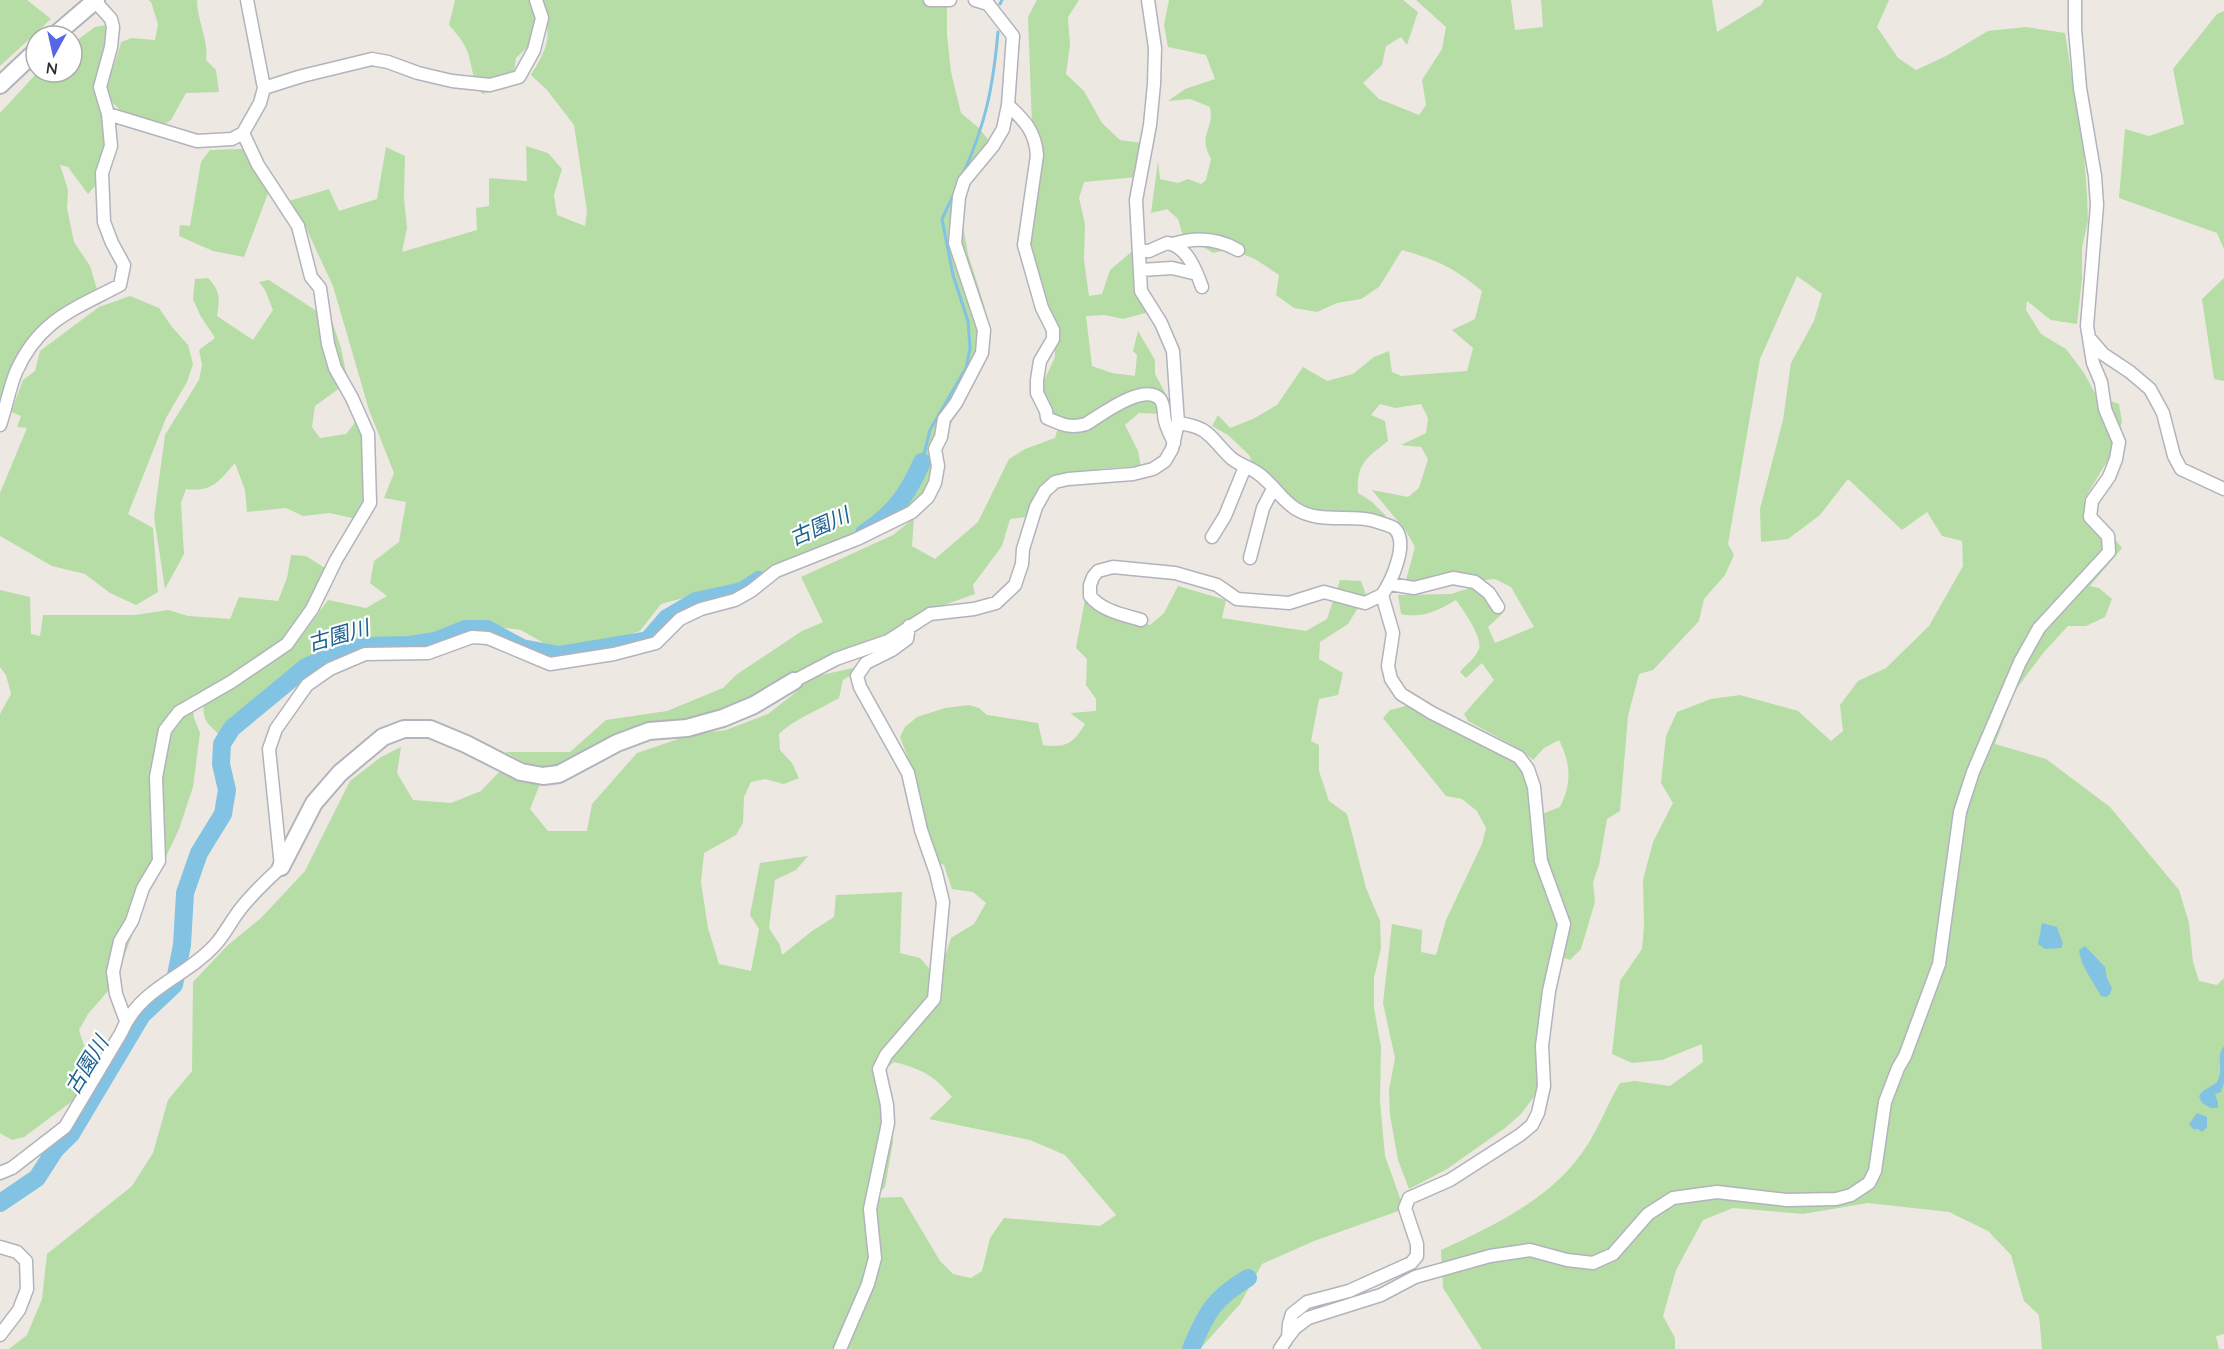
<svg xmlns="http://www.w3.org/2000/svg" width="2224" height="1349" font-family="Quicksand,'Noto Sans JP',sans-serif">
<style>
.green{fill:#b5dda5;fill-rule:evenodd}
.water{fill:#82c3e3}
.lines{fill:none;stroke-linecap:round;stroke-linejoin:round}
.stream{stroke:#82c3e3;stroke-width:3}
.river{stroke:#82c3e3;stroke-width:18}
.street-casing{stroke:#b2b3bc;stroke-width:15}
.secondary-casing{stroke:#b2b3bc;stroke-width:20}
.street{stroke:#fff;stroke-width:12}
.secondary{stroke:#fff;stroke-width:16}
.labels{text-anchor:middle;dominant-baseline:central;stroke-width:4.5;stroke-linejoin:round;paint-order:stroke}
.water-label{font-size:21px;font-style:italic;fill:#1d6292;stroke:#fff}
</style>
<rect width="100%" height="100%" fill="#ede9e2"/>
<path class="green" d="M0,0H27L51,19L0,66Z
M148,0H197C197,20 209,41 206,60L216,70L219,92L186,93L171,120L159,128L132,122L105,95C108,76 117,60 121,42L132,38L155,40L158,24L151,2Z
M455,0H534L538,37L516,58L513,79L505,89L482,94C472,78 473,70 468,53C464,42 457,34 449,25Z
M543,0H947V35L951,72L961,113L979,128L990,142L965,185L961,214L968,254L985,308L986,339L939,453L926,495L905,511L807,565L661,604L640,631L604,643L554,649L521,630L483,625L423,647L354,650L324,661L232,716L223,726L221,736C206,723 202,720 204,700L236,684L295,645L328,600L366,608L387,596L370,583L374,561L399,542L406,502L384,498L394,473L369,410L333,286L306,228L289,201L329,189L339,211L377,199L386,147L405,156L404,198L407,228L402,252L477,230L476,208L489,206V178L527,181L526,146L548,153L562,169L554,195L557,215L585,226L587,211L574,125L547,90L531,75C551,42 550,38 543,0Z
M1037,0H1079L1068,17L1070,45L1066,74L1084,91L1102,123L1120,140L1141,143L1137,177L1084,182L1079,198L1085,224L1084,260L1089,296L1102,294L1110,270L1136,248L1142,277L1153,311L1123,319L1105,315L1086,316L1092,366L1112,373L1135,376L1137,355L1133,351L1138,331L1155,360V374L1170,402L1164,414L1139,413L1125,425L1138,451L1141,466C1112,468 1064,468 1043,489C1036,496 1031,508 1026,517L1010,519L1002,546L973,585L975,594L930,610L884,638L741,709L554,770L531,766L505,752H570L606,720L667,711L723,688L736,675L802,631L823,622L801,577L893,535L914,518L912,546L935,559L978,522L1009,459L1025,449L1055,438L1059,424L1041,387L1055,357V338L1041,322L1026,246L1033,154L1028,17Z
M1169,0H1403L1418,12L1407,45L1401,37L1386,46L1382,65L1363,83L1379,99L1419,115L1426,105L1422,80L1442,49L1446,27L1416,0H1511L1515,30L1543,27L1541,0H1712L1717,32L1761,5L1764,0H1889L1877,27L1898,58L1916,70L1946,56L1988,31L2026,27L2065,33L2084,155L2087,195L2088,221L2082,247V279L2077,324L2051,320L2027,301L2026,310L2041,334L2066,349L2084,373L2096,395L2119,404L2122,422L2109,458L2084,500L2122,548L2090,586L2099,588L2112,599L2105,617L2086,626H2068L2044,652L2014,692L1995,744L2046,759L2110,807L2179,890L2189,923L2193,962L2199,981L2217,985L2224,978V1334L2216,1336L2219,1349H2042L2039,1315L2024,1301L2011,1255L1988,1231L1949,1212L1868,1203L1803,1214L1733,1208L1703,1220L1676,1270L1663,1316L1675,1338V1349H1482L1443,1288L1441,1250C1496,1225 1555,1197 1588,1144C1600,1125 1608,1103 1620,1083L1635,1081L1670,1086L1703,1062L1702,1044L1662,1060L1632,1063L1612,1054L1620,981L1642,949L1644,927L1643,880L1653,842L1673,803L1661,783L1666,736L1677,712L1711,699L1740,695L1798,711L1831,741L1843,731L1840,705L1858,681L1886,668L1929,626L1963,566L1962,541L1942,536L1927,512L1902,530L1848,479L1820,515L1788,539L1761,542L1760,509L1783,420L1791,363L1814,321L1822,294L1797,276L1760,359L1728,544L1734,555L1725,575L1704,599L1699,621L1653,670L1639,674L1628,716L1620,811L1607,819L1599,865L1593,882L1595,902L1581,949L1570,960L1559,956L1536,1094L1521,1114L1505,1128L1447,1169L1409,1189L1398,1160L1390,1115L1389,1090L1395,1058L1383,1003L1392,924L1422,930L1421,952L1436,955L1446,920L1482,844L1486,828L1477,811L1462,799L1446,796L1383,718L1390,710L1413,704L1523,765L1542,814L1560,807C1572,783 1571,764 1559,740L1544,748L1533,760L1523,751L1468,721L1464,714L1494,680L1482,663L1466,678L1460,672C1466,665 1476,657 1479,649C1483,637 1463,610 1456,600C1439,610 1422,619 1401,614L1398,595L1451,594L1470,588L1484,590L1499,602L1502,614L1488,627L1495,643L1534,627L1511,587L1495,579L1419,586L1406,580L1415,547L1406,531L1372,490L1408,497L1419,488L1428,459L1421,447L1401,445L1426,433L1428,418L1421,404L1395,408L1380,404L1371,415L1385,421L1388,441C1367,458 1356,463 1358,493L1371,501L1386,516L1369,527L1295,507L1261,482L1249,455L1228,435L1212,426L1218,415L1230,428L1253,419L1277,405L1303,367L1327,381L1353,374L1374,357L1389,351L1392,372L1401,376L1467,371L1473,348L1452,330L1475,319L1482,291C1453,267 1439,261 1402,250L1379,287L1361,299L1337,303L1317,312L1294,308L1276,295L1279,275L1255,259L1230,249L1213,253L1182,233L1178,219L1167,209L1151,213L1158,161L1160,179L1178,183L1188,179L1201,184L1206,180L1211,159C1197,133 1215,130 1210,107L1190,99L1168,101L1185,89L1215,79L1206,55L1168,47L1164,25Z
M2224,11V249L2217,233L2119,198L2125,129L2149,136L2184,124L2173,69L2217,14Z
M107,25L112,30L101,72L112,133L103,171L95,186L88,194L68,167L60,165L68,190L67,208L74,242L90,266L97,289L43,337L17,354L7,376L0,399V113L38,72H72V44L95,27Z
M242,149L270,188L244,257L213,251L179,236L180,225L190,226L201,162L210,150Z
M208,278C220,290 220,299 217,316L253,340L273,310L265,290L259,282L269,280L332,321L341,348L348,382L315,406L312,427L320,438L346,434L354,424L356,407L375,444L372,494L356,519L330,513L303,516L286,508L247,512L245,490L235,463C218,482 213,492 186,489L181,503L184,554L165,589L154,517L165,435L199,380L202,365L199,350L215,338L200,315L193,299L195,279Z
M2224,278V381L2214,379L2202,299Z
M130,296L159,308L172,327L188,345L193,364L187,382L166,418L128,514L153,528L158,592L136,605L110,593L85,574L52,566L0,536V493L27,428L17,427L21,416L11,412L23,380L35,371L40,351L99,307Z
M291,555L306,556L328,570L303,614L275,648L250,669L219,682L192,701L194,718L200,733L193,787L179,829L142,908L114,984L88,1014L79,1030L87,1055L82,1094L24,1137L12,1140L0,1133V714L11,694L6,675L0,667V590L30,597L31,634L40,636L43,615H135L168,610L188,616L230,619L239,597L278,601L287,578Z
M1340,580L1361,581L1366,595L1348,624L1320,642L1319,659L1343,673L1338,695L1319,699L1311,741L1319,745V771L1329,801L1347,814L1366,888L1380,921L1381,948L1374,978V1008L1381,1047L1380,1101L1385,1156L1404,1209L1314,1241L1262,1264L1240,1304L1200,1349H9L27,1335L42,1299L47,1254L132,1186L153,1153L168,1100L192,1071L193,982L228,945L261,918L305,871L350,781L381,757L401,747L397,773L413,800L451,803L481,791L499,772L540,784L530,809L548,831H587L592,804L637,753L690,735L726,730L768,714L796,692L812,677L867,665L843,680L839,698C819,710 796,718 779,734L780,750L792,763L799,778L784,784L765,779L751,782L744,797L743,823L736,835L704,853L701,882L708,928L719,964L751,971L759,929L750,915L760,863L808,856L796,870L775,880L769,928L780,945L782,955L812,931L834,917L836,895L902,892L900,953L920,958L932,972L940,971L951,938L974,924L986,903L973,892L952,889L944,865L925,857L919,844L910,763L900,737L905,727L917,717L945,708L969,705L979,708L987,715L1038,723L1043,745C1066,748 1073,744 1085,724L1070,713L1096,711V699L1086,685L1087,659L1076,648L1085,599L1108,613L1150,625L1164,613L1178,586L1226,600L1222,618L1306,631L1327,619ZM894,1062C921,1069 934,1075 952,1097L929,1119L1030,1140L1065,1155L1116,1215L1100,1226L1004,1218L990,1238L982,1271L971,1278L953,1274L940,1261L902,1197L874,1198L885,1187L893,1142L890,1103L874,1078Z"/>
<path class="water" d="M2042,923L2057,927L2063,944L2061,948L2045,949L2038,944Z
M2085,946L2105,967L2107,978L2112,988L2110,994L2106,997L2101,996C2093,981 2081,967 2079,950Z
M2224,1046V1083L2221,1092L2215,1094L2218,1103V1108H2211L2202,1103L2199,1096C2205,1086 2215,1087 2218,1080C2224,1069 2215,1057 2224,1046Z
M2197,1113L2207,1117V1127L2202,1132L2198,1129H2193L2189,1124Z"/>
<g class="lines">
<path class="stream" d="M1000,4L1002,0
M963,174C986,123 993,87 998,32
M922,462L930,430L966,368L970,349L968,321L953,275L942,219L954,194"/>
<path class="river" d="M864,533C894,514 908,494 922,462
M0,1203L37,1178L55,1150L71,1134L142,1015L174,985L182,945L185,893L199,853L223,814L227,790L221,764L222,744L232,728L306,667L331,656L363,646L410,645L435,641L465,629H487L522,648L559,655L648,640L667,618L696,601L742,591L759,580
M1191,1349C1206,1313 1214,1298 1248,1278"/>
<defs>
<path id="street" d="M94,0L111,19L113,27L111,47L100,87L108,114
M930,0H950
M975,0L988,4L1013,36L1008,105C1025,121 1035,131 1037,155L1024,245L1042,308L1053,330V339L1040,361L1037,380V393L1046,411L1047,418C1061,424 1070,429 1086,424C1101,415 1144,382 1160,399C1165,405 1163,414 1165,421C1167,429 1171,436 1174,443
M264,88L302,76L372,59L388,62L418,73L452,81L490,85L519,77L534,50L542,18L536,0
M1173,244C1195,237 1217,238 1238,250
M1140,251H1149L1167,243C1187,246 1196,270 1202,287
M1141,270L1172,268L1197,274
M2091,340L2103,354L2130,372L2150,389L2163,413L2174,456L2181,469L2224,489
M1178,423C1209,427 1209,436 1229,456C1236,464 1248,466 1256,472C1271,481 1281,500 1296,509C1321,525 1354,512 1381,523C1384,524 1391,526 1394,528C1410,542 1391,582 1382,595L1393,633L1388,666L1391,679L1401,694L1432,713L1519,757L1528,769L1534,787L1541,861L1564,924L1549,991L1542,1046L1544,1086L1538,1113L1532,1125L1520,1135L1450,1180L1409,1198L1405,1208L1417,1244V1256L1411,1263L1349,1291L1307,1302L1292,1314L1289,1324L1288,1337L1280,1349
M0,425C6,408 9,389 16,372C39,320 73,310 120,285L124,265L112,243L104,222L102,173L111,146L108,114L197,141L232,139L243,133L260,103L264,88L247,0
M1212,537L1225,516L1245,467
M1250,558L1263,508L1273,489
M1390,584L1414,588L1453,578L1475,582L1489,593L1498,607
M1141,620C1124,615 1102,611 1090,596V585L1093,577L1098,571L1113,567L1175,573L1217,585L1237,599L1289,603L1324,592L1365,603L1382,595
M794,681L836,659L888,641L930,614L974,609L996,603L1015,585L1022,564L1023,549L1036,507L1045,491L1055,482L1068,479L1133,474L1153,469L1165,461L1172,449L1178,423L1173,351L1161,323L1141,291L1136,200L1150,125L1154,84L1155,48L1148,0
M126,1021L116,994L113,972L120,941L132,921L143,888L159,861L156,777L165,730L179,712L231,682L287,644L312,609L336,560L370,503L368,434L352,398L335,368L328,344L320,288L311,277L298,226L258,165L243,133
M0,1173L12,1168L65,1127L121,1033C140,987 184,979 215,945C225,934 232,919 242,907C254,892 267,880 281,867L269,749L276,729L307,685L330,669L365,654L428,653L472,637L488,638L550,664L614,654L656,643L680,619L701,609L735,600L751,591L776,571L857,539L912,512L928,497L935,483L938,466L935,449L941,437L944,419L956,403L982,353L984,330L955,243L959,197L964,181L993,146L1003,129L1008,105
M0,1247L17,1252L26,1261L27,1289L19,1310L0,1335
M1288,1337L1295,1328L1308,1318L1381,1295L1415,1277L1490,1256L1530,1250L1567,1260L1593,1263L1613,1254L1648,1214L1673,1198L1717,1192L1787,1200L1836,1199L1851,1195L1869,1183L1875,1171L1885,1102L1898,1068L1905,1056L1939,964L1960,812L1973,772L2020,662L2039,628L2109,552L2108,536L2090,517L2092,501L2109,477L2116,459L2119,442L2105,409L2101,382L2093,363L2087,326L2097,205L2095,176L2080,88L2075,29V0
M840,1349L868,1284L875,1258L870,1209L888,1123L887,1105L879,1069L886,1055L934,999L943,902L936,873L921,830L908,773L860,687L857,676L866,663L892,650L907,639L909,626"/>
<path id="secondary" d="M54,36L96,0
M0,85L36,51
M281,867L314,803L340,773L383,737L404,729H430L466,744L521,772L543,776L559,774L617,743L649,731L687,728L723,718L754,705L794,681"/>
</defs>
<use href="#street" class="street-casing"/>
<use href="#secondary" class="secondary-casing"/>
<use href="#street" class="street"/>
<use href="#secondary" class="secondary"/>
</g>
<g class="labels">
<g class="water-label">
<text transform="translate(819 526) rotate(-24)">古園川</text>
<text transform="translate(338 635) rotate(-16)">古園川</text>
<text transform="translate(86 1065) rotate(-59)">古園川</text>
</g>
</g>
<g transform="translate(54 54) rotate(188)"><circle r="28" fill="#ffffff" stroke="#ababab" stroke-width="1.5"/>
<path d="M0-4.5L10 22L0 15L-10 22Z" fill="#5567e7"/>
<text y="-9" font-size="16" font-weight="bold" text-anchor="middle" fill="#2e2e2e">N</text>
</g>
</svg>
